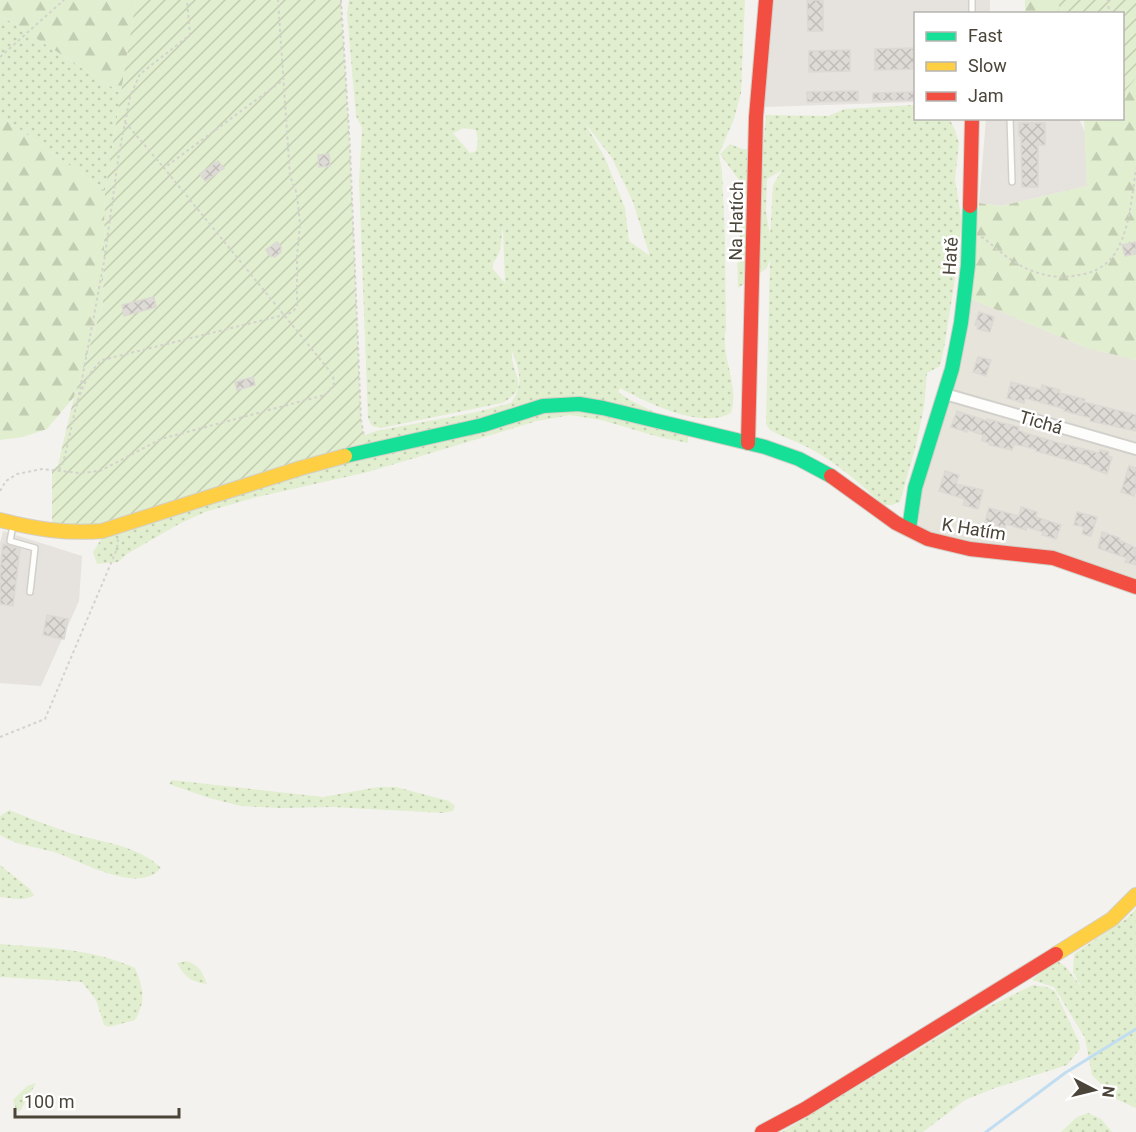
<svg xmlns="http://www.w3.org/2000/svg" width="1136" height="1132" font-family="Roboto,sans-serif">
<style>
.residential{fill:#e7e4dc}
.industrial{fill:#e6e2de}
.grass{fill:url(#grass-dots);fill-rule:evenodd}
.forest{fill:url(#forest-firs)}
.garden{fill:url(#garden-furrows)}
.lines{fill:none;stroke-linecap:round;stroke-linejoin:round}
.stream{stroke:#c0ddf1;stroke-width:3}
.building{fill:url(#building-cross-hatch);stroke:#dcd9d4;stroke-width:1.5}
.lane-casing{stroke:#d2d0cb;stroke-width:8}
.street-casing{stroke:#d2d0cb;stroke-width:14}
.fast-casing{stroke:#d3cfc5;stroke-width:16}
.slow-casing{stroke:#d3cfc5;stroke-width:16}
.jam-casing{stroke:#d3cfc5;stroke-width:16}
.path{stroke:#d3d2cc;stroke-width:2;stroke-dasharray:3 3;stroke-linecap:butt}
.lane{stroke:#fdfdfc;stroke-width:5}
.street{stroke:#fdfdfc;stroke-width:10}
.fast{stroke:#16e098;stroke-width:14}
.slow{stroke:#ffcf43;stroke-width:14}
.jam{stroke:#f24e42;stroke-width:14}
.labels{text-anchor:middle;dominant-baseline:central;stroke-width:5;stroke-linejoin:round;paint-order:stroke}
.street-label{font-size:18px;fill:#4b4439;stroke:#fff}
</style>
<defs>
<pattern id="grass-dots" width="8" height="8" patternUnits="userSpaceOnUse" patternTransform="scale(1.5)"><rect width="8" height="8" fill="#e1eecf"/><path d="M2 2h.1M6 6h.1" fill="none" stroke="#c3cdb2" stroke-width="1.8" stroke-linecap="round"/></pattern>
<pattern id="forest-firs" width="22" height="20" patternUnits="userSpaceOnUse" patternTransform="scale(1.5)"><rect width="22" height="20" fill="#e1eecf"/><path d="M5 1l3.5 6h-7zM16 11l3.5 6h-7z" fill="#c3cdb2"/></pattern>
<pattern id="garden-furrows" width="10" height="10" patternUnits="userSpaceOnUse" patternTransform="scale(1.5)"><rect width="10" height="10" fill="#e1eecf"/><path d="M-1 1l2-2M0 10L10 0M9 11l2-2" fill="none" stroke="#c3cdb2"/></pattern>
<pattern id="building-cross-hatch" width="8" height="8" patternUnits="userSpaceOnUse" patternTransform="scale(1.5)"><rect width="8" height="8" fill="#dedbd6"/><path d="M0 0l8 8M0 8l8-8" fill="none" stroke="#c0bdb8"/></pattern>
</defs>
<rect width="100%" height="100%" fill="#f4f2ee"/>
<path class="residential" d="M971,299L1087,348L1136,360V587L1024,554L909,529Z"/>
<path class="industrial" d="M774,0H990V13L916,14L915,102L765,107V90Z
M986,119H1079L1085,132L1087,186L1001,206L979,203Z
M3,531L82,556L79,601L41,686L0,683V543Z"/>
<path class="grass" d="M349,0H745L741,93L734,119L719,154L722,172L725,237L726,329C720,358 740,384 731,413C701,430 648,403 620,388L618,392L630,400L688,429V443L659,437L601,420L570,415L537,421L368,472L257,497L205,512L179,524L127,554L118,562L97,564L93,552L116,516L302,459L376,431L477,412L511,403C524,384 520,372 512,351C510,375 533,386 502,403L381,428L372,426L368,418L359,181L362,128L356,116L347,13ZM585,123L612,158L633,202L650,256L629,241L625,208L605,158ZM464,128L476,130L478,140L476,151L470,153L453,133ZM502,230L503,231L505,283L493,269V263C502,252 501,243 502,230Z
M0,15L121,93L105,191L0,115Z
M915,105L916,118H949L955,130L959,143L955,179L962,224L958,250L955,260V279L944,348L940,366L927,373L924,407L916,445L900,502L892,505H883C861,484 839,465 813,450C799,442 784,438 770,430L766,424L770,259L767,268L738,288L737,251L747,200L739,180L720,154L730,144L742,149H763L766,115L828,116L845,109ZM782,170L773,185L770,236L766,211L767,179Z
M172,780L323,797L378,787H396L449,801L455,806L453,811L443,813L333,807L282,808L241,806L209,798L169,784Z
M9,810C29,818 50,826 70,833C100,842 138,845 161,868C139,895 83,862 57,853C38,847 17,846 0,835V816Z
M0,865L30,889L34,895C24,902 11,898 0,897Z
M1136,909V1108L1116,1099L1092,1075L1085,1038L1054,987L1032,980L1056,960L1066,967L1082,988L1073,972L1074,954L1126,919Z
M0,944C46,948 92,948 135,968C143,989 147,999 135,1020L109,1027L104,1025L96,1000L82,982L0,977Z
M186,961C199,965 202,971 207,984C191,982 185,977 177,963Z
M1033,985L1046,987L1055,991L1079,1042L1080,1049L1067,1065L995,1088L965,1100L923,1132H782L990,1006Z
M36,1083L20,1111L16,1110L13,1100L27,1086Z
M1088,1113L1101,1119L1112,1132H1061L1077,1117Z"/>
<path class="forest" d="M0,0H136L121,93L0,15Z
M1025,0H1059V13H1025Z
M1136,78V360L1087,348L971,299L979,203L1001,206L1087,186L1084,119L1122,118L1123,92Z
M0,115L105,191L103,303L74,397L47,429L23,437L0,440Z"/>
<path class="garden" d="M136,0H341L350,148L361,419L364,437L371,449L119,527L52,534V470L58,465L74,397L103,303L105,191Z
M1059,0H1136V78L1125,91L1123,92L1122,14L1059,13Z"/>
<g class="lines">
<path class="stream" d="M986,1132L1065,1073L1136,1029"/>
</g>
<path class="building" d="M807,0H823V31H808Z
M915,48V69L875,70V49Z
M850,50V71L809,72V51Z
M858,91V101L807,102V92Z
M915,92V100L873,101V93Z
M1019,123H1045V145H1038V187H1022L1021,136H1019Z
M329,154L330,166L319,167L318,155Z
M218,161L224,168L205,181L200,174Z
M277,242L281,246V252L275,257L270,256L266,250Z
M1136,242V254L1125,256L1122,245Z
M154,297L156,307L124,316L122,305Z
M979,312L994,317L990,332L977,329L978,326L975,325Z
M978,357L991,360L986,376L973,372Z
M253,377L255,385L237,390L235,382Z
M1011,382L1041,390L1042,385L1060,390L1059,393L1085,399L1084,402L1136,415V431L1090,421L1091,418L1064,411L1065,409L1025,398L1024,403L1007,398Z
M957,411L987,421V419L1019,427L1018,430L1025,433L1059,443L1099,453L1100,450L1109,452L1108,456L1112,457L1107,474L1090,468V466L1036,451V449L1014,444L1012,450L989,445V443L982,441L983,435L968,430L967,432L951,427Z
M1129,466L1136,468V490L1134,496L1121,492Z
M945,471L959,475L956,484L983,490L978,509L963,505L965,499L939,491Z
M1021,507L1037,512L1036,517L1061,525L1056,539L1042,535L1043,532L1027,527L1026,530L1006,524L1005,528L985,522L989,508L1019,516Z
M1077,512L1097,517L1091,536L1082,534L1084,527L1074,525Z
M1102,532L1120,538L1119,540L1136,548V565L1125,562L1127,558L1098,548Z
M3,544L20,549L13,606L0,604V573Z
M47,615L68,619L64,639L43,635Z"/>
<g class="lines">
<defs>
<path id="lane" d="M972,14V0
M1010,118L1012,182
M13,525L10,541L35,548L30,592"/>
<path id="street" d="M945,394L1136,449"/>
<path id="fast" d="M345,456L483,425L543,406L579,404L603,408L765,447L799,459L831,476
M909,529L915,488L952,369L961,323L968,265L970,206"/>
<path id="slow" d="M0,520C35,529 66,534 102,531L301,468L345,456
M1056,954L1112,919L1136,895"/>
<path id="jam" d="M970,206L972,118
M748,443L756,117L766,0
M831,476L896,523L928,539L970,549L1053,558L1136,587
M762,1132L805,1109L1056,954"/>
</defs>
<use href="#lane" class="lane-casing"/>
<use href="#street" class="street-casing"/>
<use href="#fast" class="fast-casing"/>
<use href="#slow" class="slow-casing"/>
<use href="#jam" class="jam-casing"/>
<path class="path" d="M341,0L350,148L361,419L364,437
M1108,0L1109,14
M0,57L64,0
M125,122L164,168
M981,237L984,238C1014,265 1042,284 1084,274C1098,271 1110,263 1117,250C1130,227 1132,195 1136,169
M79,395L104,262L119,153L130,97L140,74L190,35L187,0
M59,470C65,460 66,450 69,438C75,410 80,380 102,360L284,315L293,312L297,305V256L300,224L297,194L290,176L278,0
M0,491L6,481L17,474L42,469L79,473L100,471L161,439L325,395L334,385L333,375L164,168L283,80
M0,737L45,719L117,549L118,539"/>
<use href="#lane" class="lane"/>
<use href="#street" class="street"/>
<use href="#fast" class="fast"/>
<use href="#slow" class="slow"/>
<use href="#jam" class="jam"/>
</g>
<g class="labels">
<g class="street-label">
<text transform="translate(736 221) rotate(-89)">Na Hatích</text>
<text transform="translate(950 256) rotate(-86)">Hatě</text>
<text transform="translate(1041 422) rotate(16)">Tichá</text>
<text transform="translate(974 529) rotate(9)">K Hatím</text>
</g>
</g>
<rect x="914" y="12" width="210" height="108" fill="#ffffff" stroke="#b7b4b0" stroke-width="1.5"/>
<rect x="926" y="32" width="30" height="9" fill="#16e098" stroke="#b7b4b0" stroke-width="1.5"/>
<text x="968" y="42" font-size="18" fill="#4b4439">Fast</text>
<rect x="926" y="62" width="30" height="9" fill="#ffcf43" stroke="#b7b4b0" stroke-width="1.5"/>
<text x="968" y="72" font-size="18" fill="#4b4439">Slow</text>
<rect x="926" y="92" width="30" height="9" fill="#f24e42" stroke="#b7b4b0" stroke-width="1.5"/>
<text x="968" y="102" font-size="18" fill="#4b4439">Jam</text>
<g transform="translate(1094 1090) rotate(97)" stroke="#ffffff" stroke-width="4.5" paint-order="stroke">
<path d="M0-4.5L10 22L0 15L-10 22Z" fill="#4b4439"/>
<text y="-9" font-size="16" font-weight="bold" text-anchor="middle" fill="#4b4439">N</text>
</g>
<path d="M15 1108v9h164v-9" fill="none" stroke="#4b4439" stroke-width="3"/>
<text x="24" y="1108" font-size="18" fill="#4b4439" stroke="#ffffff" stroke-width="4.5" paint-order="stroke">100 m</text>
</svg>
